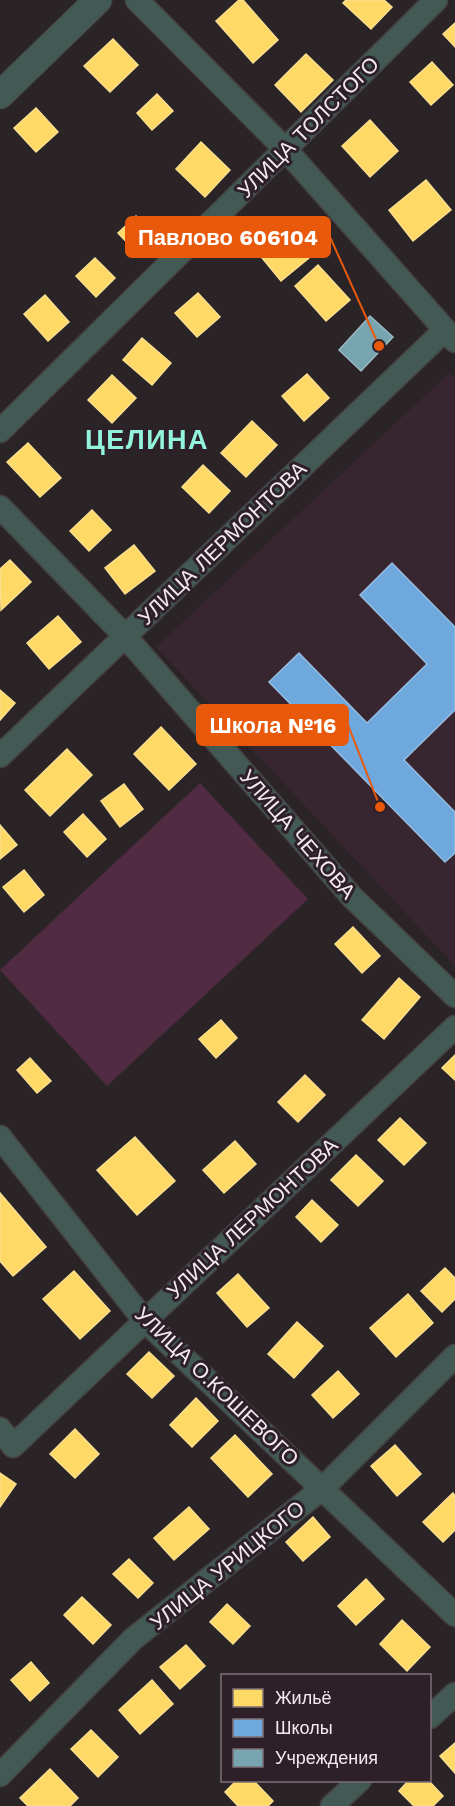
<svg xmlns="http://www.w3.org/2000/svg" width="455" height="1806" font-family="'Work Sans',sans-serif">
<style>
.built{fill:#37252f}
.green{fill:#512b41}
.homes{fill:#ffd966;stroke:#fbde8f;stroke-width:1.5}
.schools{fill:#6fa8dc;stroke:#97bce1;stroke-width:1.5}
.public{fill:#76a5af;stroke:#9cb9c2;stroke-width:1.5}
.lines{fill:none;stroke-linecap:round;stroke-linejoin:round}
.minor-casing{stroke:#454043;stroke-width:25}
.tertiary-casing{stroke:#454043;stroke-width:29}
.minor{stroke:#425954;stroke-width:22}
.tertiary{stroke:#425954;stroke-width:27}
.labels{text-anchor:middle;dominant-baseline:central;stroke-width:6;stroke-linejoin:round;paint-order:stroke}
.street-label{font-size:21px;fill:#f3e9ee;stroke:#2e2028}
.district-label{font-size:27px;font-weight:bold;letter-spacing:1.5px;fill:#92f4db;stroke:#2e2028}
.leader{fill:none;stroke:#e8590c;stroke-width:2}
.callout-dot{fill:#e8590c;stroke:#2e2028;stroke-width:2}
.callout{fill:#e8590c;stroke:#e8590c;stroke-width:2}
.callout-label{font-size:22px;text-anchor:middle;font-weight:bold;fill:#fff}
</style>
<rect width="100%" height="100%" fill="#2a2427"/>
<path class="built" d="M449,373L455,379V966L156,647Z"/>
<path class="green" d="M200,783L308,899L107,1086L0,970Z"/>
<path class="homes" d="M239,0H243L278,40L253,63L216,21Z
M346,0H384L392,7L371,29L343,3Z
M455,23V47L443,34Z
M113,39L138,65L110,92L84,66Z
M306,54L333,80L301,112L275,85Z
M432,62L453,85L431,105L410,82Z
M157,94L173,111L152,130L137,113Z
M36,108L58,132L36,152L14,128Z
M370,120L398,151L370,177L342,146Z
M201,142L230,170L205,197L176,169Z
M426,180L451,210L413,241L389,210Z
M136,216L155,236L137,253L118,233Z
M277,219L309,258L281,281L249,242Z
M95,258L115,278L96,297L76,276Z
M318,265L350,300L326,321L295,286Z
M198,293L220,317L197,337L175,313Z
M45,295L69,322L48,341L24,314Z
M142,338L171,363L152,385L123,360Z
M307,374L329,398L304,421L282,396Z
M112,375L136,398L112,423L88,400Z
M252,421L277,445L246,477L221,453Z
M28,443L61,478L40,497L7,462Z
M203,465L230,491L209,513L182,487Z
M92,510L111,530L89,551L70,531Z
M134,545L155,571L125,594L105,568Z
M10,560L31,582L1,610L0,569Z
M58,616L81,642L49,669L27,643Z
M0,690L15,703L0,720Z
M161,727L196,764L169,790L134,754Z
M67,749L92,775L50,816L25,790Z
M124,784L143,809L120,827L101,801Z
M83,814L106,839L87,857L64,832Z
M0,825L17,845L0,859Z
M24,870L44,895L24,912L3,887Z
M353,927L380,956L362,973L335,944Z
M399,978L420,997L384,1039L362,1020Z
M221,1020L237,1038L216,1058L199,1039Z
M455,1055V1080L442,1068Z
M30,1058L51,1081L37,1093L17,1070Z
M305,1075L325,1095L298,1122L278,1102Z
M400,1118L426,1143L404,1165L378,1140Z
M135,1137L175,1181L137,1215L97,1170Z
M235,1141L256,1164L224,1193L203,1170Z
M356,1155L383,1181L358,1206L331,1180Z
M0,1193L46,1247L13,1276L0,1261Z
M312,1200L338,1225L321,1242L296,1217Z
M445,1268L455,1278V1299L442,1312L421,1291Z
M74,1271L110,1311L80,1339L43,1299Z
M238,1274L269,1308L247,1327L217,1293Z
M408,1294L433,1323L396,1357L370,1328Z
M297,1322L323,1346L294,1378L268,1354Z
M149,1352L174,1376L152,1398L127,1374Z
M338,1371L359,1394L333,1418L312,1395Z
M196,1398L218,1421L192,1447L170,1425Z
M75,1429L99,1454L75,1478L50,1454Z
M235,1435L272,1474L248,1497L211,1458Z
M395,1445L421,1474L397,1496L371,1466Z
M0,1473L16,1484L0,1507Z
M453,1493L455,1496V1530L443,1542L423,1522Z
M189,1507L209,1529L174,1560L154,1538Z
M313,1517L330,1537L303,1561L286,1542Z
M129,1559L153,1583L138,1598L113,1574Z
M366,1579L384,1599L356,1625L338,1606Z
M82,1597L111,1625L93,1644L64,1615Z
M227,1604L250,1626L233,1644L210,1622Z
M402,1620L430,1647L407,1671L380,1644Z
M186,1645L205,1666L180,1689L160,1667Z
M31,1662L49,1683L30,1701L11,1680Z
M152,1680L173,1704L140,1734L119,1710Z
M91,1730L118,1757L98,1777L71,1749Z
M455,1743V1773L440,1756Z
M50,1769L78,1798L70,1806H28L20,1798Z
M237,1780H253L273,1801L268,1806H238L225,1792Z
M409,1780H428L443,1796L433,1806H414L399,1791Z"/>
<path class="schools" d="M392,563L455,627V710L404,760L455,812V853L445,862L269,682L299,653L367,723L427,664L360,595Z"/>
<path class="public" d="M370,316L393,337L361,371L339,350Z"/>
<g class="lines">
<defs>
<path id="minor" d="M137,0L286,150L455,341
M0,431L436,0
M0,507L125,636L352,897L455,996
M0,756L445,330
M0,1137L144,1320L455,1615
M0,1429L13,1446L455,1027
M430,1717L455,1694
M0,1775L133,1639L323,1488L455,1356
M332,1806L360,1780"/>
<path id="tertiary" d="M0,95L98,0"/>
</defs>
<use href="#minor" class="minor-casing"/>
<use href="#tertiary" class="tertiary-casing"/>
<use href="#minor" class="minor"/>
<use href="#tertiary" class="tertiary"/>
</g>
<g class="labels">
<g class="street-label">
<text transform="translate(308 127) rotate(-45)">УЛИЦА ТОЛСТОГО</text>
<text transform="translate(222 543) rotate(-44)">УЛИЦА ЛЕРМОНТОВА</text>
<text transform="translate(298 834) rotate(49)">УЛИЦА ЧЕХОВА</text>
<text transform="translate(252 1218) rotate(-43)">УЛИЦА ЛЕРМОНТОВА</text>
<text transform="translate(217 1386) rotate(44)">УЛИЦА О.КОШЕВОГО</text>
<text transform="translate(227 1565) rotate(-39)">УЛИЦА УРИЦКОГО</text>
</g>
<g class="district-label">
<text x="147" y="440">ЦЕЛИНА</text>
</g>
</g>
<path class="leader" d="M379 346L330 237M380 807L348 725"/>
<g class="callout-dot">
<circle cx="379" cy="346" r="6"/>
<circle cx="380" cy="807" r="6"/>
</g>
<g class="callout">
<rect x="126" y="217" width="204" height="40" rx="6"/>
<rect x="197" y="705" width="151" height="40" rx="6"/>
</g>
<g class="callout-label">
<text x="228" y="245">Павлово 606104</text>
<text x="273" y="733">Школа №16</text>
</g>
<rect x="221" y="1674" width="210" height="108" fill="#2e2028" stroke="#7d7077" stroke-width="1.5"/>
<rect x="233" y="1689" width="30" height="18" fill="#ffd966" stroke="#7d7077" stroke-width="1.5"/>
<text x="275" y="1704" font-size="18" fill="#f3e9ee">Жильё</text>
<rect x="233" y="1719" width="30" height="18" fill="#6fa8dc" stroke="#7d7077" stroke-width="1.5"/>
<text x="275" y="1734" font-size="18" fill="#f3e9ee">Школы</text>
<rect x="233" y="1749" width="30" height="18" fill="#76a5af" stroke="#7d7077" stroke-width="1.5"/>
<text x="275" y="1764" font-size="18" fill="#f3e9ee">Учреждения</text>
</svg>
